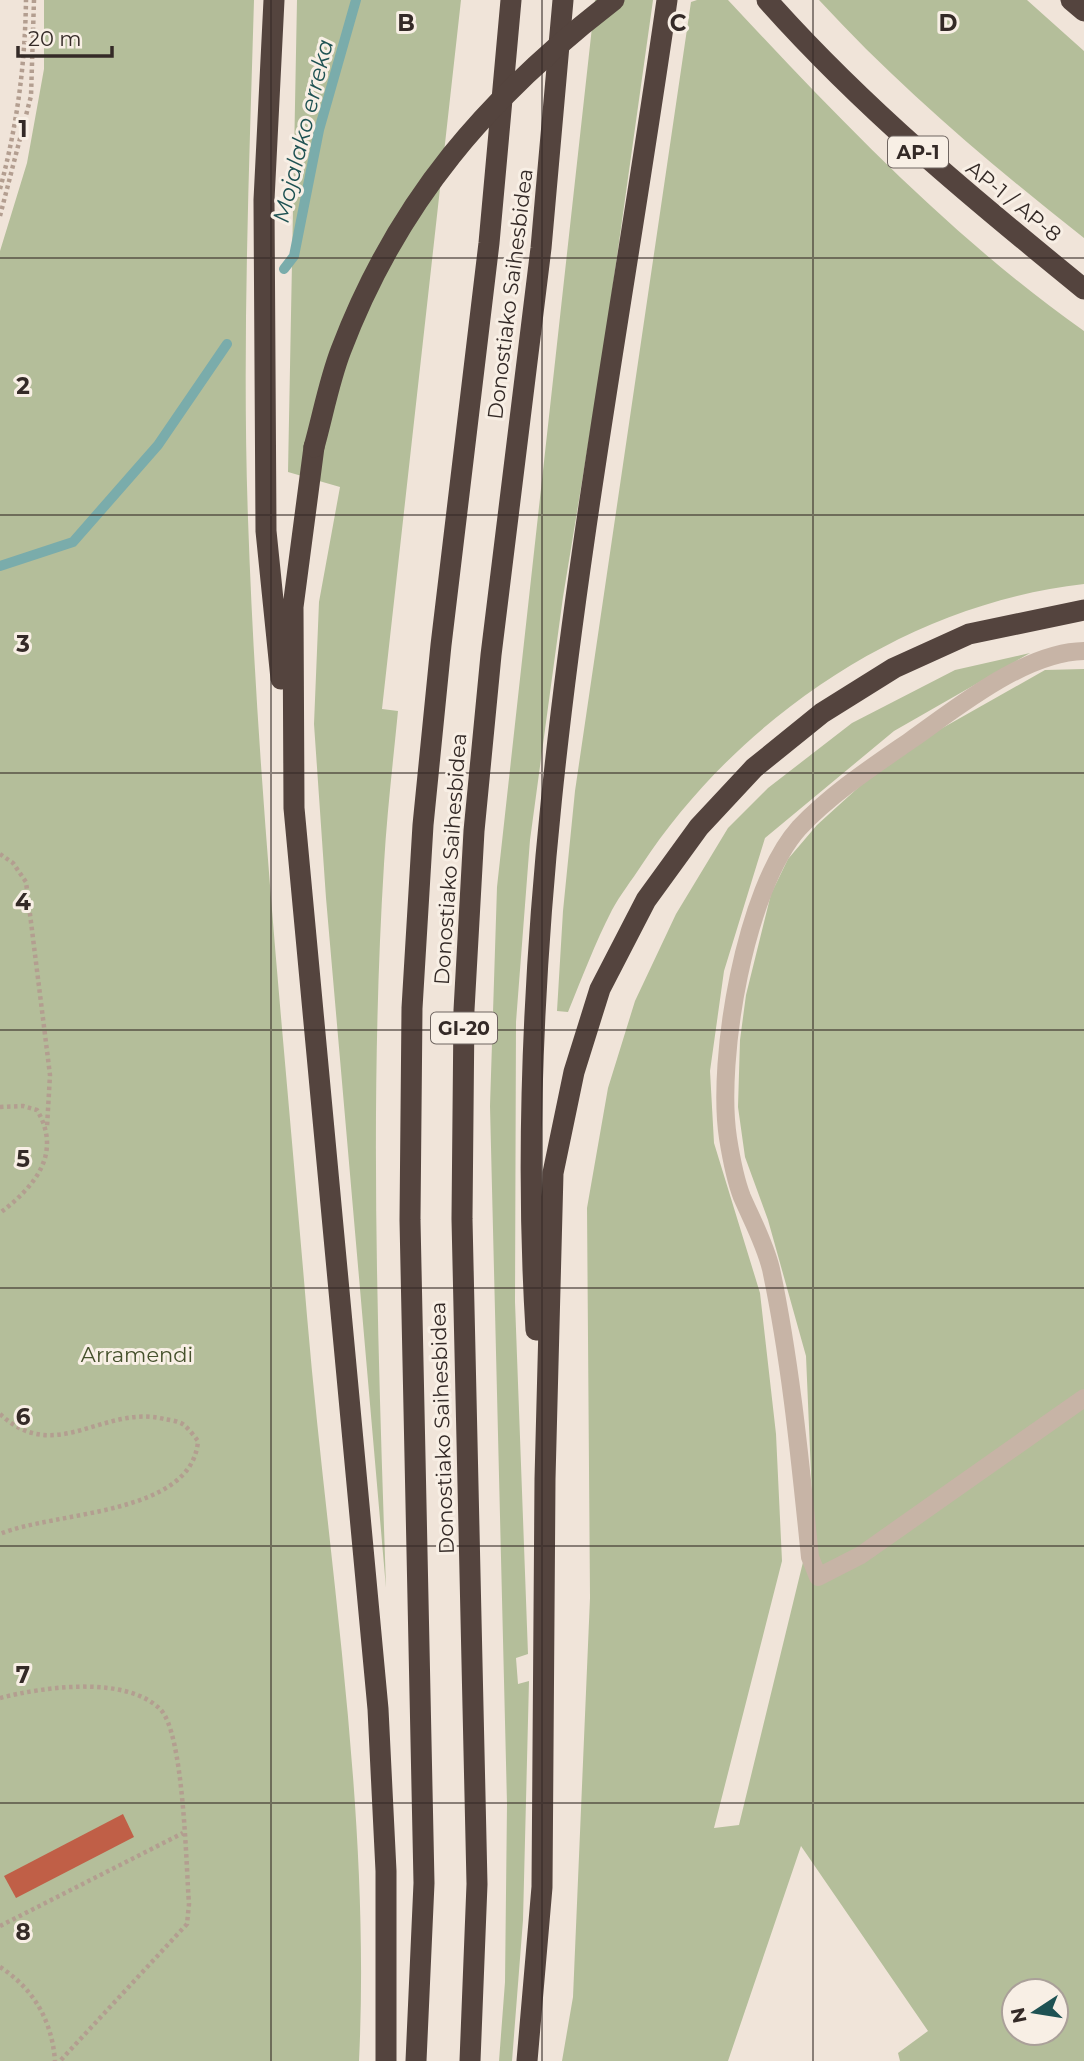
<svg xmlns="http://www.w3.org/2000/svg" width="1084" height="2061" font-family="Montserrat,sans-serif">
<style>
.green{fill:#b4be9a;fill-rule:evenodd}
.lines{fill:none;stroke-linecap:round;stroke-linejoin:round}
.stream{stroke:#7aacab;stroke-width:10}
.building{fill:#c05f47}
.path{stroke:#b39e90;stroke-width:4.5;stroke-dasharray:3.5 3.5;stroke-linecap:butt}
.minor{stroke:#c7b4a6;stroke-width:18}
.highway{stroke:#54443e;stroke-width:21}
.highway-bridge{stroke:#54443e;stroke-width:21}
.grid{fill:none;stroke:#342a27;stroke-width:2;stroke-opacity:0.55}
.labels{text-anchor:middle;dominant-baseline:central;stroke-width:6;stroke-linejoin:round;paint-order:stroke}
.shield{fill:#f8efe5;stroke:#6f6560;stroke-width:2}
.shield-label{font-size:19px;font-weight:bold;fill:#342a27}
.street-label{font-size:21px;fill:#342a27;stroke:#f8efe5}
.park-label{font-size:21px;fill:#45512c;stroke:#f8efe5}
.water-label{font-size:23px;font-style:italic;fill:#1e5253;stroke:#f8efe5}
.grid-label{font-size:23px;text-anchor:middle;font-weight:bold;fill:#342a27;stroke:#f8efe5;stroke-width:6;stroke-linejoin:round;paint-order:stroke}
</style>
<rect width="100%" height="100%" fill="#f0e4d9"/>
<path class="green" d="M44,0H254C249,173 242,346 248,519C257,785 285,1051 307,1316C328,1564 371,1812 359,2061H0V251L27,163L44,69Z
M297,0H461L382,709L398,711C393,762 387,813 384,864C369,1105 378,1347 386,1588L326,898L314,724L319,602L340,487L288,472Z
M595,0H653L605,342L563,597L530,840L516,1022L515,1302L528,1654L516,1658L518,1684L529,1681L523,1920L512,2061H499L505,1982L507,1804L490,1106L497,887Z
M697,0H728C839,119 951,237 1084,331V584C906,604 738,718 641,866C632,880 620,895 612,910C595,943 582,978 568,1012L557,1011L563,911L575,791L691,2Z
M819,0H1027L1084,51V238C990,164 900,88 819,0Z
M1030,653L894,731L765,838L724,971L710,1071L714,1143L760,1293L776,1434L782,1561L714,1828L739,1825L813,1521L806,1356L768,1220L745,1157L738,1107L740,1040L746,995L771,894L788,859L817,825L893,756L1045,670L1084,669V2061H900L898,2053L928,2031L801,1846L728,2061H562L573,1997L590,1598L587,1208L608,1088L635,1001L676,914L728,828L768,788L852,723L955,670ZM1014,1991H1056V2033H1014Z"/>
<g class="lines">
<path class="stream" d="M284,269L294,256L319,130L356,0
M0,566L73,542L158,445L227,344"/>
</g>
<path class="building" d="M123,1814L134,1837L16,1898L4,1876Z"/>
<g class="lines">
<path class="path" d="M0,189C17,126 25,66 26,0
M0,216L31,96L34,0
M0,854L13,863L26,882L50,1075L47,1127
M0,1107L23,1106L37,1110C63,1154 34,1187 0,1213
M0,1414C55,1466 104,1404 164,1419C170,1420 179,1421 184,1425C189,1429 194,1436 198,1441C192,1516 55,1511 0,1534
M0,1698C43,1687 125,1675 160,1709C184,1732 186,1866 189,1904L187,1924L60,2061
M0,1926L183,1833
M0,1967C34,1989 52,2021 55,2061"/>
<path class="minor" d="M1084,651C1025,652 958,707 911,740C872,767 831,794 799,828C745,888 716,1060 728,1138C731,1157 735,1179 742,1197C752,1220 765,1244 771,1269C791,1364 800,1460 810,1557L818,1577L861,1555L1084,1398"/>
<path class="highway" d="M274,0L264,200L266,531L281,679
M767,0C863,108 972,198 1084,289
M1071,0L1084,11
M314,447L293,607L294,808L378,1709L386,1871V2061
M536,1330C508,883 604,440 667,0
M416,2061L424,1883L410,1220L412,1008L423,825L441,645L489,243L511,0
M470,2061L477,1884L462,1219L464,1010L474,831L491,655L541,248L563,0
M527,2061L542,1887L545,1479L553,1173L574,1072L600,989L646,900L699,827L754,768L822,713L894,668L969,634L1084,610"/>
<path class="highway-bridge" d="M314,447C323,415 329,381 341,350C398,200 488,97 614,0"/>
</g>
<path class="grid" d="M271,0V2061M542,0V2061M813,0V2061M0,258H1084M0,515H1084M0,773H1084M0,1030H1084M0,1288H1084M0,1546H1084M0,1803H1084"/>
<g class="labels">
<g class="shield">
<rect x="888" y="136.5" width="60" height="31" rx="5"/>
<rect x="431" y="1012.5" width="66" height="31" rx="5"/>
</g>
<g class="shield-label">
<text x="918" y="152">AP-1</text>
<text x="464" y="1028">GI-20</text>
</g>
<g class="street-label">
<text transform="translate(1014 201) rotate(39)">AP-1 / AP-8</text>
<text transform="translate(510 294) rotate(-83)">Donostiako Saihesbidea</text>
<text transform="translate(450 859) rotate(-86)">Donostiako Saihesbidea</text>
<text transform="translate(442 1428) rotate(-92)">Donostiako Saihesbidea</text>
</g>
<g class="park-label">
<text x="137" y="1354">Arramendi</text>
</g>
<g class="water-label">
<text transform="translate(303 131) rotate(-76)">Mojalako erreka</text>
</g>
</g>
<g class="grid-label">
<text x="406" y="31">B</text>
<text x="678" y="31">C</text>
<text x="948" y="31">D</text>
<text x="23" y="137">1</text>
<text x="23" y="394">2</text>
<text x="23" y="652">3</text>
<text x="23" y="910">4</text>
<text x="23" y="1167">5</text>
<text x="23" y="1425">6</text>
<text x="23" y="1683">7</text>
<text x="23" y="1940">8</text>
</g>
<g transform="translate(1035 2012) rotate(258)"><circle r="33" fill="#f8efe5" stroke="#aaa099" stroke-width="2"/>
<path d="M0-5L12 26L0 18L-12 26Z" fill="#1e5253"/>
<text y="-10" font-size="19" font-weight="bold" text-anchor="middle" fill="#342a27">N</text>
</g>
<path d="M18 46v10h94v-10" fill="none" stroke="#342a27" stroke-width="3.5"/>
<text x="28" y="46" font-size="21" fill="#342a27" stroke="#f8efe5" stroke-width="5" paint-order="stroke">20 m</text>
</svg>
